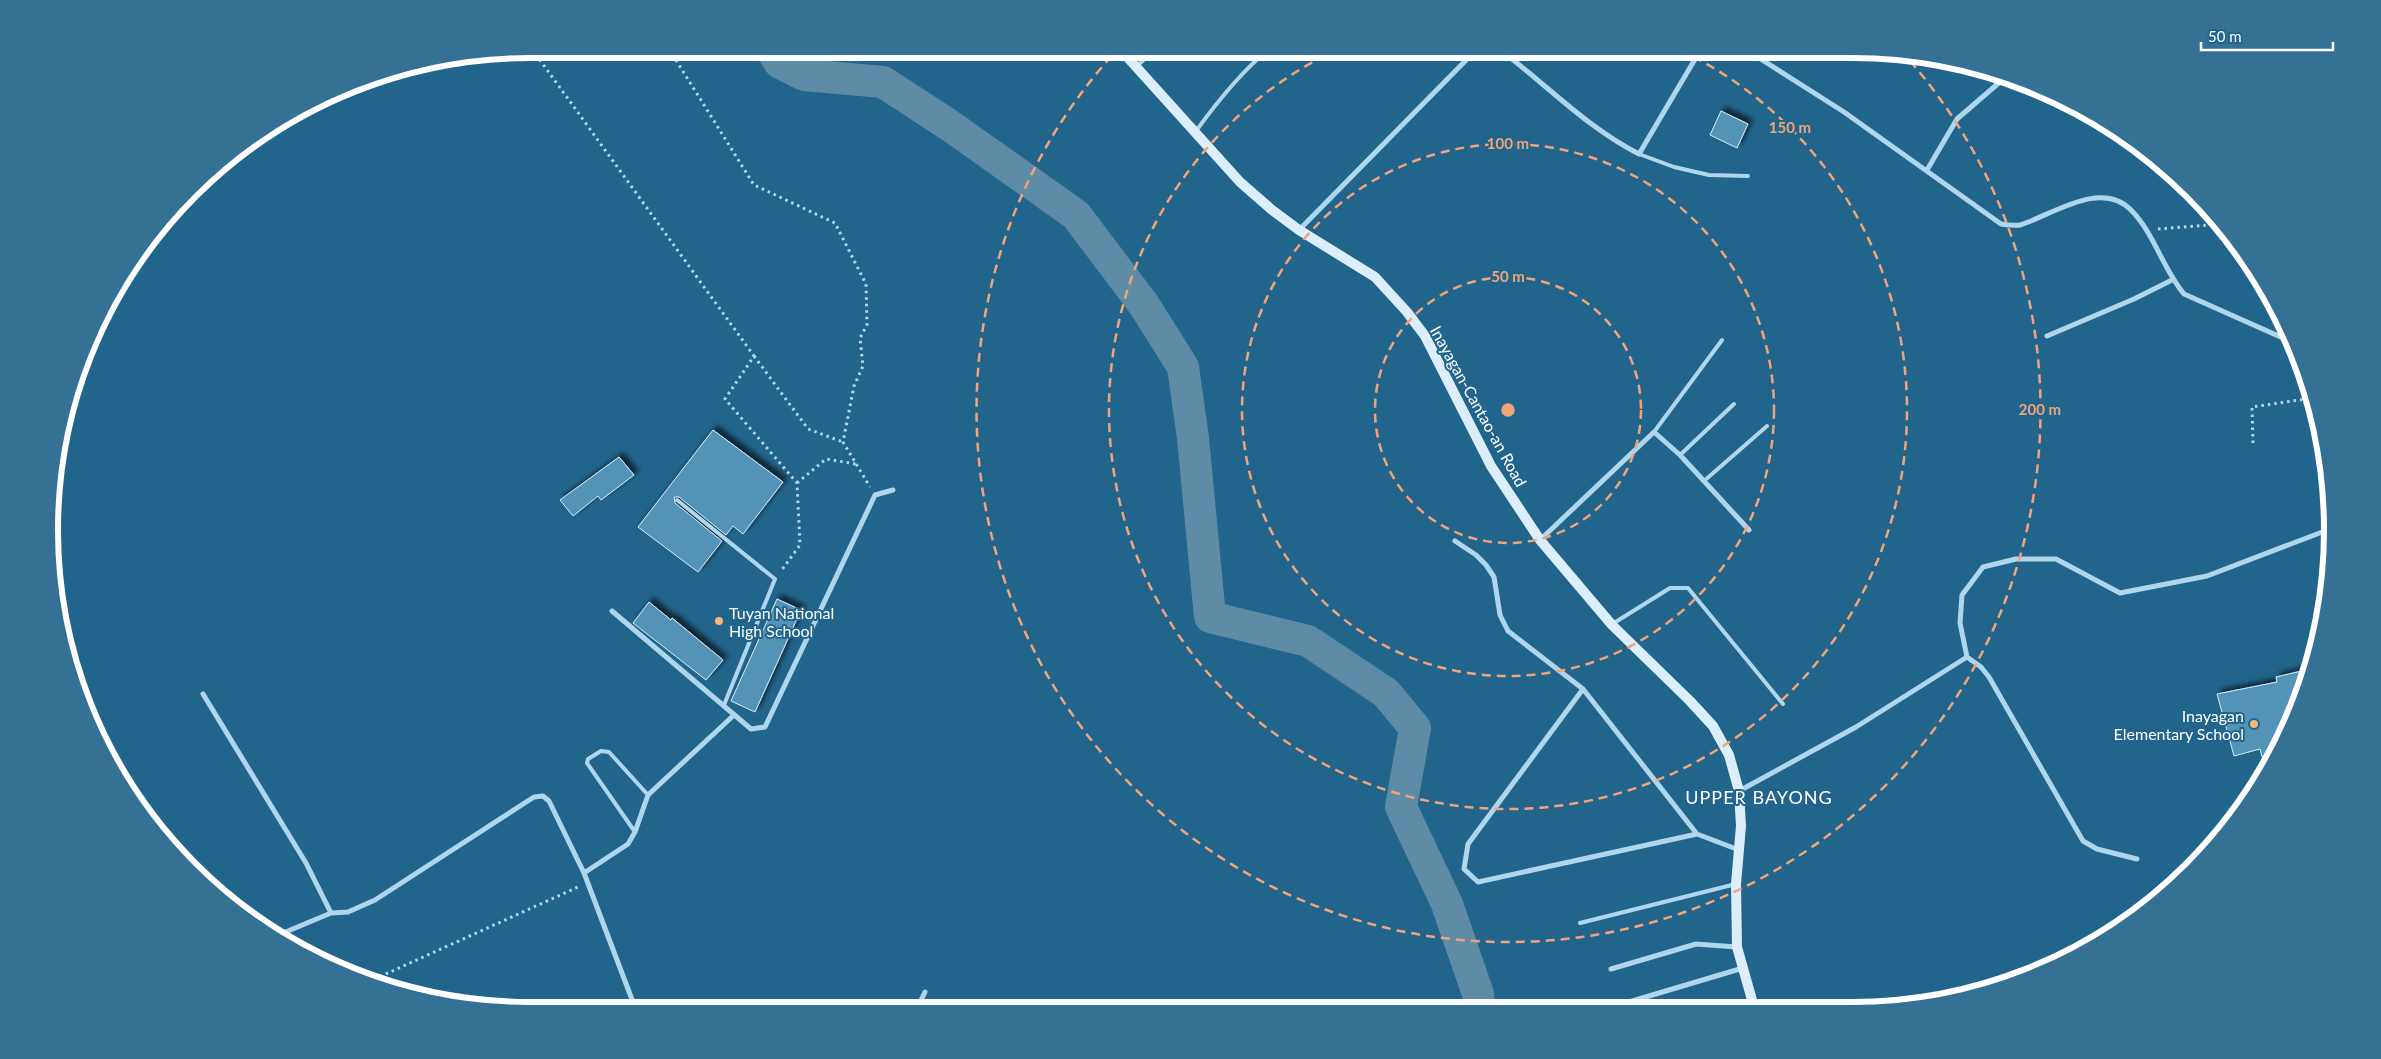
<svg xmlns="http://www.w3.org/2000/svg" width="2381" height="1059" font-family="Lato,sans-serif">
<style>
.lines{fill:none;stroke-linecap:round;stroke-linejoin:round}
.river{stroke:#5e8ba5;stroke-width:32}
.building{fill:#5393b7;stroke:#d5ecf8;filter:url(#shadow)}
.path{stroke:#b0d6eb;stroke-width:3;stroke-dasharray:2.5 4;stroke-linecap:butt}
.lane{stroke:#b0d6eb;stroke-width:4}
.street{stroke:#b0d6eb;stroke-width:5}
.secondary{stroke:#dbeef9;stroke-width:10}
.ring{fill:none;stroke:#f2a479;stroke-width:2.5;stroke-dasharray:9 6}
.poi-dot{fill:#f7b772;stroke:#22658c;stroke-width:2}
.labels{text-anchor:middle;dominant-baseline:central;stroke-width:4;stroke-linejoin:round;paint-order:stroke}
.street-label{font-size:16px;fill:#fff;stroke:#22658c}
.poi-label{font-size:16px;fill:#fff;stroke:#22658c;text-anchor:start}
.neighbourhood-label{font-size:18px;letter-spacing:1px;fill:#fff;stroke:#22658c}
.rim{fill:none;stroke:#fff;stroke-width:6}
.centre{fill:#f2a479;stroke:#22658c;stroke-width:2.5}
.ring-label{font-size:15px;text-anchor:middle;font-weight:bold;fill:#f2a479;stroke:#22658c;stroke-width:4;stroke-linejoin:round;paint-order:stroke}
</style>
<defs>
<filter id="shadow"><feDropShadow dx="4.5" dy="-4.5" stdDeviation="2.5" flood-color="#0009"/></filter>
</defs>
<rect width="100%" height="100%" fill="#22658c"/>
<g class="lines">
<path class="river" d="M771,49L780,63L804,75L883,82L949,125L1076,215L1144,305L1183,367L1193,438L1210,617L1308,641L1386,693L1415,728L1401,807L1447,904L1478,994L1479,1007"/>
</g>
<path class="building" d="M1721,111L1748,124L1737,148L1710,135Z
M713,430L783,482L743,534L733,526L726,535L679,497H674L675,503L722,541L698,572L638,527Z
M619,457L634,475L601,500L598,496L573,516L560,500Z
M777,599L801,610L755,712L731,701Z
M649,602L671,620L672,618L723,660L706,680L633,623Z
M2310,669L2307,684L2272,754L2262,757L2260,749L2234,756L2217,694L2277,682L2276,677Z"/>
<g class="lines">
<path class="path" d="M532,49L754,356L725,399L797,483L800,545L781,571
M669,49L754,185L835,223L866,284L867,325L860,338L863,366L854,386L843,442L870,487
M2158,229L2221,224
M754,356L808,429L843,442
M2253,443L2252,407L2306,399L2311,391
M797,483L826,459L856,464
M368,982L578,887"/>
<path class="lane" d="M1136,67L1155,49
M1196,131C1217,102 1241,72 1269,49
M1639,154L1674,167L1709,175L1748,176
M1654,432L1722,340
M1680,455L1734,404
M1704,481L1767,426
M677,500L775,579L724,705
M1614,623L1670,588H1688L1783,704
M635,832L587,763L588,759L601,751L609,752L648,795
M1580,923L1736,884"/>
<path class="street" d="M1499,49C1545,83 1587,128 1639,154L1701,49
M1745,49L1844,112L2001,224C2007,225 2014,226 2020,225C2052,215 2101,179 2131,210C2154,233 2163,269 2184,294L2292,342
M1927,170L1957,119L2008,75
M1299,230L1477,49
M2047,336L2134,299L2172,280
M1540,540L1654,432L1680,455L1749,530
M1455,541L1476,555L1486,565L1494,577L1500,615L1508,631L1583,689L1697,834L1478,882L1464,869L1468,844L1583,689
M612,611L751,729L765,727L875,495L893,490
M1967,657L1981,667L1989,677L2083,841L2097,849L2137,859
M203,694L306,863L331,913
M1739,791L1856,727L1967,657L1960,623L1962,595L1983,567L2016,559H2056L2120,593L2207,576L2330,529
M1697,834L1739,850
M584,873L628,844L635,832L648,795L734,715
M276,936L331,913L348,912L375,900L534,797L543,796L549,801L584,873L636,1010
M1611,969L1696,944L1737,947
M1612,1007L1743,968
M917,1009L925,992"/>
<path class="secondary" d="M1120,49L1240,182L1272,210L1299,230L1375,277L1407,312L1425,336L1491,466L1540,540L1612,625L1690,701L1713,726L1729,755L1739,791L1741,826L1736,884L1737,947L1754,1007"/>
</g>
<g class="ring">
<circle cx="1508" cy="410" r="133"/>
<circle cx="1508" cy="410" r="266"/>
<path d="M1680 50A399 399 0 1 1 1336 50"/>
<path d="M1910 61A532 532 0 1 1 1116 51"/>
</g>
<g class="poi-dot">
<circle cx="719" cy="621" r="5"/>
<circle cx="2254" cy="724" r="5"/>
</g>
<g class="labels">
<g class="street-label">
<text transform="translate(1479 406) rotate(61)">Inayagan-Cantao-an Road</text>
</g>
<g class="poi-label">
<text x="729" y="612">Tuyan National<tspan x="729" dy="18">High School</tspan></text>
<text x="2244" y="715" text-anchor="end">Inayagan<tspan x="2244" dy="18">Elementary School</tspan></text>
</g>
<g class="neighbourhood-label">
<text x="1759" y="797">UPPER BAYONG</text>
</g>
</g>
<path d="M0 0H2381V1059H0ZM530 58H1852A472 472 0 0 1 2324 530V530A472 472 0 0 1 1852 1002H530A472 472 0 0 1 58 530V530A472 472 0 0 1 530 58Z" fill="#347195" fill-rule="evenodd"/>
<path class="rim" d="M530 58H1852A472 472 0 0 1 2324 530V530A472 472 0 0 1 1852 1002H530A472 472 0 0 1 58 530V530A472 472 0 0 1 530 58Z"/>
<circle cx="1508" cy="410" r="8" class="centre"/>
<g class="ring-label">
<text x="1790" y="133">150 m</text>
<text x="1508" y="149">100 m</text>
<text x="1508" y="282">50 m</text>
<text x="2040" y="415">200 m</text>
</g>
<path d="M2201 42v8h132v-8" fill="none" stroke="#ffffff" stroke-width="2.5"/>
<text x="2208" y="42" font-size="15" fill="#ffffff" stroke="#22658c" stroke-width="4" paint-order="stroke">50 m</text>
</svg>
